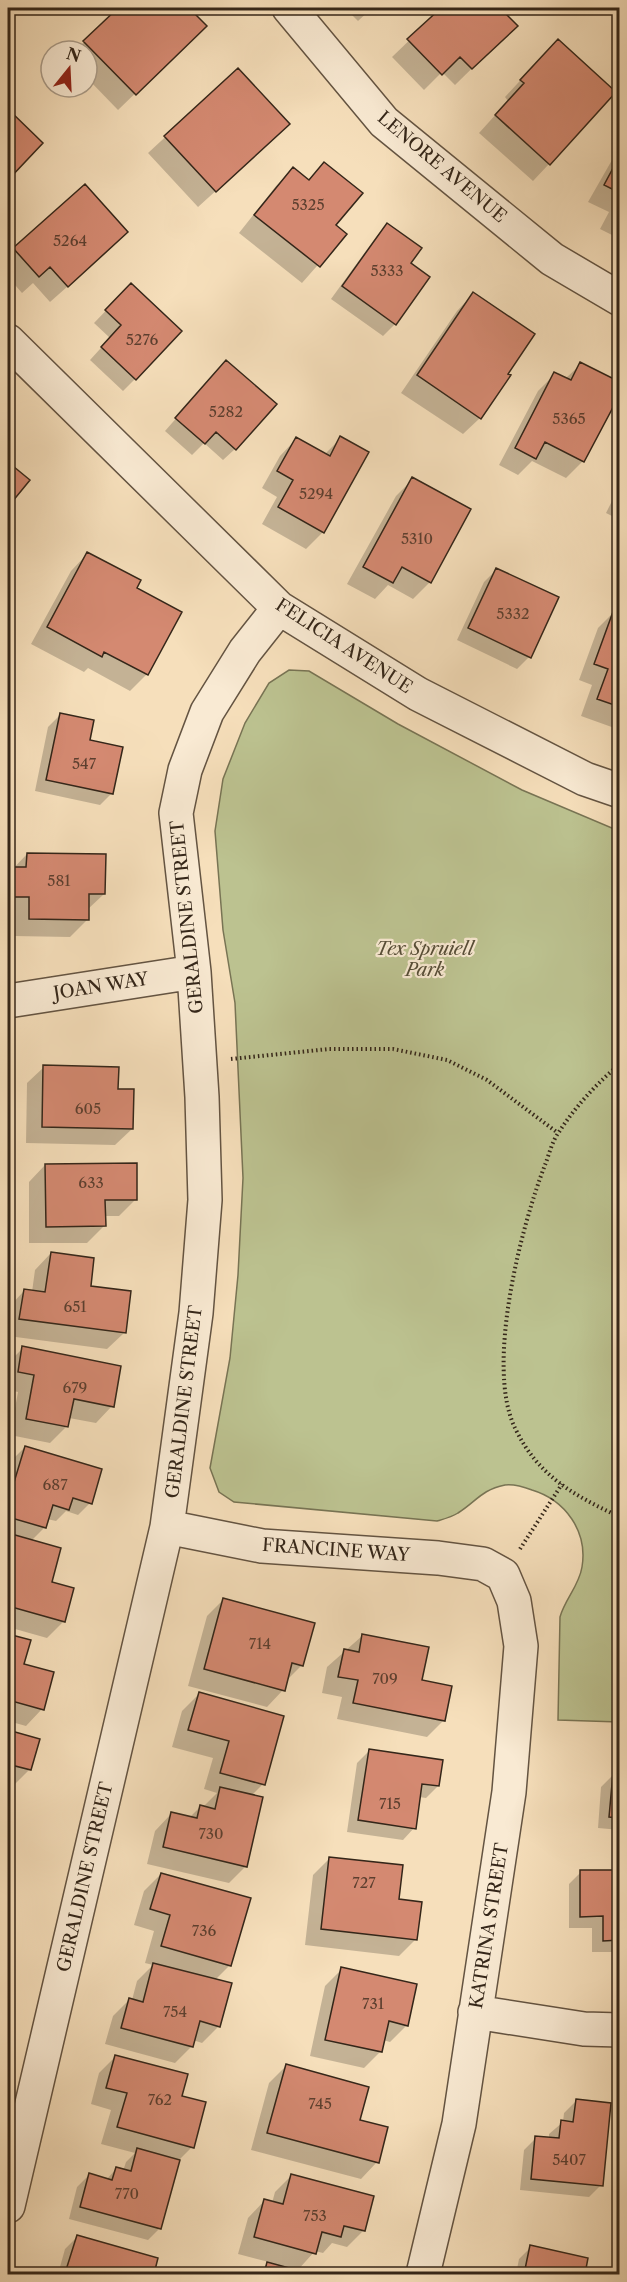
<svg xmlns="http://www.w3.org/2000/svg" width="627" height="2282" font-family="'Libre Caslon Text',serif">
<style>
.green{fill:#bcc290;stroke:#787454;stroke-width:1.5}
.shadow{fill:#0003}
.building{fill:#d48971;stroke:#342619;stroke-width:1.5}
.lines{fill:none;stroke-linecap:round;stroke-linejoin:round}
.minor-casing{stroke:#645442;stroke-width:36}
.path{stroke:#342619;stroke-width:4;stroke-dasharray:1.5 3;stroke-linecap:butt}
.minor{stroke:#f9ead3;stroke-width:33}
.labels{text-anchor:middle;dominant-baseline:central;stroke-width:4.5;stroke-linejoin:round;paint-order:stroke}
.number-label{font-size:15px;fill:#5c3f2f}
.street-label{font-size:18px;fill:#342619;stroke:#f9ead3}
.park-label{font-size:18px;font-style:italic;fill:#564d37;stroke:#f9ead3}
</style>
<rect width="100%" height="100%" fill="#f6dfbb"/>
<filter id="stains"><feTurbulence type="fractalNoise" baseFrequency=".00333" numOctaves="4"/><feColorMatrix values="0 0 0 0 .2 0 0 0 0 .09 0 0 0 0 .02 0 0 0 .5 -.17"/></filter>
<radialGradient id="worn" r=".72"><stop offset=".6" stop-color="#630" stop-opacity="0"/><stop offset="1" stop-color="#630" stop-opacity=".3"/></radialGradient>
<path class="green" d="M289,670L309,671L398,724L522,790L619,831V1722L558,1720L560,1617C565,1599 579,1586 582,1567C588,1531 565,1500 532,1490C524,1487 513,1484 505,1485C481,1490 477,1501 458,1513C452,1517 444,1519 437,1521L234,1502L219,1492L210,1468L230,1358L238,1275L243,1178L235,1003L223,930L215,831L223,779L245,723L269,683Z"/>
<path class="shadow" d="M120,8H187L205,26L118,110L87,78V51H75Z
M345,8H372L358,21Z
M443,8H498L515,26L455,85L442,72L424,90L392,57Z
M541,58L549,164L533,181L479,133L508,101L505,97Z
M238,70L271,141L198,207L148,153Z
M8,111L41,143L8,178Z
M620,146V239L600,229L609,212L588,202Z
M324,164L334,225L345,234L302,283L239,233L276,186L293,169L307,181Z
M85,186L110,249L50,302L33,283L22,293L8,277V255Z
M387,225L409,264L395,324L383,336L331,299L376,237Z
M473,294L480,418L463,434L401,393L457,311Z
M119,297L135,379L123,391L90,360L110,338L94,323Z
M581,364L620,391L583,461L566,478L532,461L518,475L499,465L538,391L555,374L565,379Z
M215,374L235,449L223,460L204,443L192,455L165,431Z
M341,438L323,532L306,549L262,524L277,497L262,488L280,456L296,439L325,454Z
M8,464L28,480L8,505Z
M413,479L430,582L413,599L388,585L375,599L347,584L396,496Z
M620,485V520L606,513Z
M87,554L135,588L147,674L130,691L88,668L84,672L31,644L71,571Z
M496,570L529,657L517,669L457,640L484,582Z
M615,611L620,613V730L581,716L592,685L579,680L598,628Z
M60,715L88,741L112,793L100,805L35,791L48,727Z
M27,854L104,894L87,910V920L70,937L13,936V913H8V874Z
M44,1067L117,1090L132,1129L115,1145L26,1143L27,1083Z
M45,1165L136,1199L119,1216H104V1226L87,1243H29V1182Z
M51,1253L89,1287L124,1333L107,1349L8,1336V1308L24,1291L32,1292L35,1270Z
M23,1348L112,1406L96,1423L69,1418L67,1426L50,1443L10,1435L18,1392L8,1390V1363Z
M25,1447L90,1503L78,1515L66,1511L56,1521L47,1519L44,1528L31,1541L50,1583L64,1621L47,1638L8,1627V1478L13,1459Z
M224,1599L302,1665L286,1681L283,1690L267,1707L188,1686L207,1616Z
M8,1636L29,1642L22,1665L42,1709L26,1726L8,1721Z
M362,1636L421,1681L444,1720L427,1737L337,1719L342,1697L322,1693L327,1667Z
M199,1694L263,1784L251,1796L246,1866L229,1883L147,1864L155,1831L171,1814L189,1818L200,1807H203L217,1793L204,1789L213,1758L172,1747L182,1711Z
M8,1731L38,1740L30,1769L13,1786L8,1785Z
M369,1751L438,1786L426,1798L419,1797L414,1828L403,1840L347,1832L357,1763Z
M620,1760V1830L598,1828L601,1787L613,1775H616L617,1763Z
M330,1858L397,1900L416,1939L399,1956L305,1945L313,1875Z
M581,1872H620V1952H592V1928H569V1884Z
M161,1874L230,1965L215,1980L219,2026L202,2043L193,2040L192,2046L175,2063L105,2044L113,2016L130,1999L132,2000L137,1981L153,1965L145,1963L154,1931L134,1925L144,1891Z
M342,1969L407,2025L390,2042L383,2040L381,2051L364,2068L310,2056L325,1986Z
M116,2056L192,2147L178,2161L160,2228L148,2240L69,2219L77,2187L89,2175L106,2180L116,2169L123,2171L126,2162L135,2153L101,2144L111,2110L91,2104L99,2073Z
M286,2066L358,2121L377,2162L361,2179L251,2150L269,2083Z
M576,2101L601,2185L589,2197L520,2190L524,2150L536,2138L549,2139V2134L563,2122L564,2113Z
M292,2175L373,2197L363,2231L347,2247L332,2243L323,2253L315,2251L296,2272L307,2274H257L269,2262L238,2254L248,2218L264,2201L272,2203L275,2192Z
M77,2237L156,2259L152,2274H58L65,2249Z
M531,2247L587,2259L583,2274H516L519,2259Z"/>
<path class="building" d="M118,8H189L207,26L136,95L83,41Z
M441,8H500L518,26L472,69L460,57L442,75L407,39Z
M558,39L616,92L550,165L495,115L524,83L520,80Z
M238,68L290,124L216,192L164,136Z
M8,109L43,143L8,180Z
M620,155V193L604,185Z
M324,162L363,193L336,225L347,234L320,267L254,215L293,167L309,180Z
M85,184L128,232L68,287L50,267L39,277L13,248Z
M387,223L422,248L411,263L430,277L396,325L342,286Z
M131,283L182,331L136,380L101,347L121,325L105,310Z
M473,292L535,334L508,374L511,375L481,419L417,375Z
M226,360L277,404L236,450L216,432L205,444L175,418Z
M580,362L620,382V394L584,462L545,442L536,459L515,448L554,372L571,380Z
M340,436L369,452L324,533L278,507L293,480L277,471L296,437L330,456Z
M8,462L30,480L8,507Z
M412,477L471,509L431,583L402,567L393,583L363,567Z
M87,552L141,580L137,588L182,612L148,675L104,652L102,657L47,627Z
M496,568L559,597L531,658L468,628Z
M614,609L620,611V707L597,699L608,669L594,664Z
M60,713L94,720L90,740L123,747L113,794L46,780Z
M27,853L106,854L105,894H89V920L29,919V897H13V867H26Z
M43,1065L119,1067L118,1089H134L133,1129L42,1127Z
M137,1163V1200H105L106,1226L46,1227L45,1164Z
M51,1252L94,1258L91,1286L131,1291L126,1333L19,1319L24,1289L45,1292Z
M22,1346L121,1366L114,1407L74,1399L68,1427L26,1419L34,1375L18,1372Z
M25,1446L102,1469L92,1504L73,1498L69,1510L53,1505L46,1528L8,1517V1502Z
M8,1533L61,1548L52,1582L74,1588L65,1622L8,1606L13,1581L8,1580Z
M223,1598L315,1623L303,1666L292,1663L285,1691L204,1669Z
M8,1634L31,1640L24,1664L54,1672L44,1710L8,1700Z
M362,1634L429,1647L422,1680L452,1686L445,1721L353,1703L358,1680L338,1677L344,1649L359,1652Z
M199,1692L284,1716L265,1785L220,1773L229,1741L188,1730Z
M8,1730L40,1739L31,1770L11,1765L8,1777Z
M369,1749L443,1760L439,1786L422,1784L416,1829L358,1820Z
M613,1773L620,1774V1818L609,1817Z
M220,1787L263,1797L247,1867L163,1847L171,1812L197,1818L200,1805L215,1809Z
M329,1857L403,1865L399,1899L422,1902L417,1940L321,1929Z
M580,1870H620V1940L603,1941V1916L580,1917Z
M161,1873L251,1898L231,1966L161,1946L170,1915L150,1909Z
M153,1963L232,1983L220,2027L200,2021L193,2047L121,2028L129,1998L143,2002Z
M341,1967L417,1984L408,2026L389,2021L382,2052L325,2040Z
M115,2055L188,2074L182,2096L206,2102L194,2148L117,2127L127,2093L106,2088Z
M286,2064L369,2087L360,2120L388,2127L379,2163L267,2133Z
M576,2099L611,2103L603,2186L531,2179L535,2136L559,2138L561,2120L573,2122Z
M137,2148L180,2160L161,2229L80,2207L89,2173L112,2180L116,2167L131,2171Z
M291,2174L374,2196L365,2231L344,2226L341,2237L322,2232L316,2254L254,2237L264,2199L283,2204Z
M77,2235L158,2258L154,2274H80L66,2270Z
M530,2245L588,2258L585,2274H524Z
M267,2262L308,2273V2274H264Z"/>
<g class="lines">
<defs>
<path id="minor" d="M289,8L384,122L552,259L620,299
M8,341L279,608L418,694L585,779L620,791
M8,1001L194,972
M167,1527L262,1546L438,1558L483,1564L503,1575L514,1601L521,1646L509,1792L459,2124L423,2274
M475,2012L584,2029L620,2030
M8,2206L167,1527L196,1313L205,1200L202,1097L194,972L176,813L185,770L207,712L245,651L279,608"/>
</defs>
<use href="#minor" class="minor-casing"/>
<path class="path" d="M231,1059L329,1049H393L447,1060L487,1080L558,1133
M620,1064C597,1083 575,1107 559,1132C552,1141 549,1155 545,1165C521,1227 485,1366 515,1428C538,1476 573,1495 620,1517
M520,1549L562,1484"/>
<use href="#minor" class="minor"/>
</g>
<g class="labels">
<g class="number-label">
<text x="308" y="204">5325</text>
<text x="70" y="240">5264</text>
<text x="387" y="270">5333</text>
<text x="142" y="339">5276</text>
<text x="226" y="411">5282</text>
<text x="569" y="418">5365</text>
<text x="316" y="493">5294</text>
<text x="417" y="538">5310</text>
<text x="513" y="613">5332</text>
<text x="84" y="763">547</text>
<text x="59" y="880">581</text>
<text x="88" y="1108">605</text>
<text x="91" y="1182">633</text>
<text x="75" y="1306">651</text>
<text x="75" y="1387">679</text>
<text x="55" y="1484">687</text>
<text x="260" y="1643">714</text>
<text x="385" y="1678">709</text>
<text x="390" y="1803">715</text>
<text x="211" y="1833">730</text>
<text x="364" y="1882">727</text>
<text x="204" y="1930">736</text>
<text x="373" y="2003">731</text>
<text x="175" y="2011">754</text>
<text x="160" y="2099">762</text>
<text x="320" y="2103">745</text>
<text x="569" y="2159">5407</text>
<text x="127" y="2193">770</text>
<text x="315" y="2215">753</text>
</g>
<g class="street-label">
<text transform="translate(442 167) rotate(40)">LENORE AVENUE</text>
<text transform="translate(344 646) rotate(33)">FELICIA AVENUE</text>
<text transform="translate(187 917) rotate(-96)">GERALDINE STREET</text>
<text transform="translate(101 986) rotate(-9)">JOAN WAY</text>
<text transform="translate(184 1402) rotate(-83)">GERALDINE STREET</text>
<text transform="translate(336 1550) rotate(4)">FRANCINE WAY</text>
<text transform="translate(85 1877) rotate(-77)">GERALDINE STREET</text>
<text transform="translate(489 1926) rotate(-81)">KATRINA STREET</text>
</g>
<g class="park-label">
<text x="425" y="949">Tex Spruiell<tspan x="425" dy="21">Park</tspan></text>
</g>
</g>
<rect width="627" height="2282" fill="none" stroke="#f6dfbb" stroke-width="30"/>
<rect x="9" y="9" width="609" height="2264" fill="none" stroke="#342619" stroke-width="3"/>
<rect x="15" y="15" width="597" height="2252" fill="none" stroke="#342619" stroke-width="1.5"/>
<g transform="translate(69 69) rotate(18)"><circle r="28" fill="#f9ead3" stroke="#aa9c89" stroke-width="1.5"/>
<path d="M0-4.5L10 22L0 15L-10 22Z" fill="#8f2418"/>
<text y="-9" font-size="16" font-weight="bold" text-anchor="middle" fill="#342619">N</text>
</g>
<rect width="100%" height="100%" filter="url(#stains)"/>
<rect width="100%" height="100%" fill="url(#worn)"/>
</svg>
